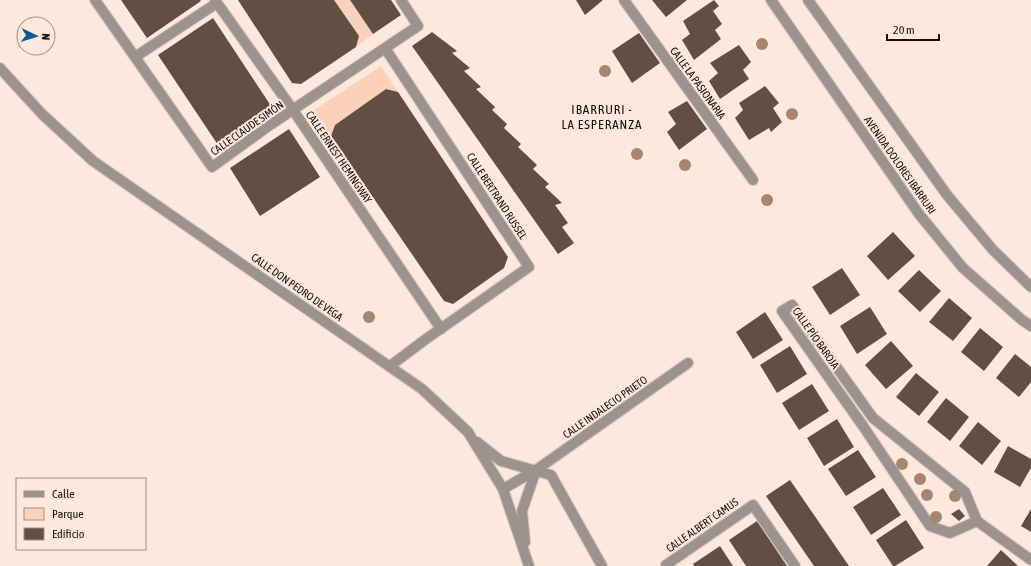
<svg xmlns="http://www.w3.org/2000/svg" width="1031" height="566" font-family="'Asap Condensed',sans-serif">
<style>
.green{fill:#fbd1b9}
.building{fill:#624e43}
.lines{fill:none;stroke-linecap:round;stroke-linejoin:round}
.street-casing{stroke:#d7c5bb;stroke-width:12}
.street{stroke:#9d938e;stroke-width:10}
.tree{fill:#a8856e}
.labels{text-anchor:middle;dominant-baseline:central;stroke-width:4;stroke-linejoin:round;paint-order:stroke}
.street-label{font-size:11px;fill:#150d08;stroke:#fce8dd}
.quarter-label{font-size:13px;letter-spacing:1px;fill:#150d08;stroke:#fce8dd}
</style>
<rect width="100%" height="100%" fill="#fce8dd"/>
<path class="green" d="M334,0H350L373,34L356,47Z
M381,66L398,92L386,89L335,125L331,136L314,110Z"/>
<path class="building" d="M121,0H200L201,1L147,38Z
M238,0H334L359,36L356,47L301,84L292,83Z
M350,0H391L401,15L373,34Z
M576,0H603L585,15Z
M652,0H687L666,17Z
M714,0L719,6L713,11L722,24L715,30L721,39L694,60L682,40L690,34L683,21Z
M213,18L273,109L218,145L158,55Z
M432,32L457,51L452,53L470,68L464,71L481,87L476,89L495,107L492,110L507,124L504,128L521,144L518,147L537,165L533,169L549,184L545,187L562,203L555,205L568,223L562,227L574,243L558,254L412,46Z
M639,33L660,63L632,83L612,51Z
M739,45L751,62L743,70L749,79L720,99L709,81L718,73L710,63Z
M765,86L779,103L773,108L782,122L771,132L769,128L749,140L735,118L743,110L739,103Z
M386,89L398,92L508,257L504,268L453,304L444,301L331,136L335,125Z
M687,101L707,129L679,150L667,132L676,124L668,112Z
M289,129L320,177L260,216L230,168Z
M893,232L915,256L888,280L867,256Z
M842,268L860,295L830,315L812,287Z
M919,270L941,291L920,312L898,291Z
M949,298L972,318L953,341L929,322Z
M870,307L887,334L857,354L840,326Z
M765,312L783,340L753,359L736,332Z
M980,328L1003,347L984,371L961,352Z
M891,341L913,366L886,389L865,365Z
M790,346L807,374L777,393L760,365Z
M1015,354L1031,367V382L1019,397L996,378Z
M916,373L939,392L919,416L896,397Z
M812,384L829,411L799,430L782,403Z
M946,398L969,417L950,441L927,422Z
M837,419L854,447L824,466L807,438Z
M978,422L1001,441L982,465L959,446Z
M1008,446L1031,459V468L1020,487L994,472Z
M858,450L876,477L846,496L828,469Z
M790,480L849,566H814L766,496Z
M883,488L901,515L871,535L853,507Z
M959,509L965,516L959,521L951,514Z
M1031,509V532L1021,526Z
M906,520L924,548L895,566H893L876,540Z
M757,521L787,566H746L729,540Z
M720,546L733,566H694L693,564Z
M1001,550L1018,566H987Z"/>
<g class="lines">
<defs>
<path id="street" d="M95,0L212,167L270,125L418,26L401,0
M215,0L293,110L441,329
M624,0L753,180
M771,0L919,214L963,268L1022,320L1031,326
M808,0L947,195L993,250L1031,287
M385,48L529,267L426,339L390,366
M135,57L217,3
M0,68L42,114L93,161L422,389L468,432L471,437L503,489L529,566
M477,442L501,461L551,475L602,566
M503,489L536,470L688,363
M977,521L950,533L930,526L863,426L782,311L792,305L873,418L965,492L977,521L1031,560
M525,542L522,511L536,470
M667,566L666,565L753,505L795,566"/>
</defs>
<use href="#street" class="street-casing"/>
<use href="#street" class="street"/>
</g>
<g class="tree">
<circle cx="762" cy="44" r="6"/>
<circle cx="605" cy="71" r="6"/>
<circle cx="792" cy="114" r="6"/>
<circle cx="637" cy="154" r="6"/>
<circle cx="685" cy="165" r="6"/>
<circle cx="767" cy="200" r="6"/>
<circle cx="369" cy="317" r="6"/>
<circle cx="902" cy="464" r="6"/>
<circle cx="920" cy="479" r="6"/>
<circle cx="927" cy="495" r="6"/>
<circle cx="955" cy="496" r="6"/>
<circle cx="936" cy="517" r="6"/>
</g>
<g class="labels">
<g class="street-label">
<text transform="translate(698 83) rotate(54)">CALLE LA PASIONARIA</text>
<text transform="translate(247 128) rotate(-35)">CALLE CLAUDE SIMÓN</text>
<text transform="translate(339 157) rotate(56)">CALLE ERNEST HEMINGWAY</text>
<text transform="translate(900 165) rotate(55)">AVENIDA DOLORES IBÁRRURI</text>
<text transform="translate(497 196) rotate(57)">CALLE BERTRAND RUSSEL</text>
<text transform="translate(297 287) rotate(35)">CALLE DON PEDRO DE VEGA</text>
<text transform="translate(816 338) rotate(55)">CALLE PÍO BAROJA</text>
<text transform="translate(605 407) rotate(-35)">CALLE INDALECIO PRIETO</text>
<text transform="translate(702 525) rotate(-35)">CALLE ALBERT CAMUS</text>
</g>
<g class="quarter-label">
<text x="602" y="109">IBARRURI -<tspan x="602" dy="15">LA ESPERANZA</tspan></text>
</g>
</g>
<rect x="16" y="478" width="130" height="72" fill="#fce8dd" stroke="#a09088"/>
<rect x="24" y="491" width="20" height="6" fill="#9d938e" stroke="#a09088"/>
<text x="52" y="498" font-size="12" fill="#150d08">Calle</text>
<rect x="24" y="508" width="20" height="12" fill="#fbd1b9" stroke="#a09088"/>
<text x="52" y="518" font-size="12" fill="#150d08">Parque</text>
<rect x="24" y="528" width="20" height="12" fill="#624e43" stroke="#a09088"/>
<text x="52" y="538" font-size="12" fill="#150d08">Edificio</text>
<g transform="translate(36 36) rotate(94)"><circle r="19" fill="#fce8dd" stroke="#a09088"/>
<path d="M0-3L7 15L0 10L-7 15Z" fill="#0a5b8e"/>
<text y="-6" font-size="11" font-weight="bold" text-anchor="middle" fill="#150d08">N</text>
</g>
<path d="M887 34v6h52v-6" fill="none" stroke="#150d08" stroke-width="2"/>
<text x="893" y="34" font-size="12" fill="#150d08" stroke="#fce8dd" stroke-width="3" paint-order="stroke">20 m</text>
</svg>
